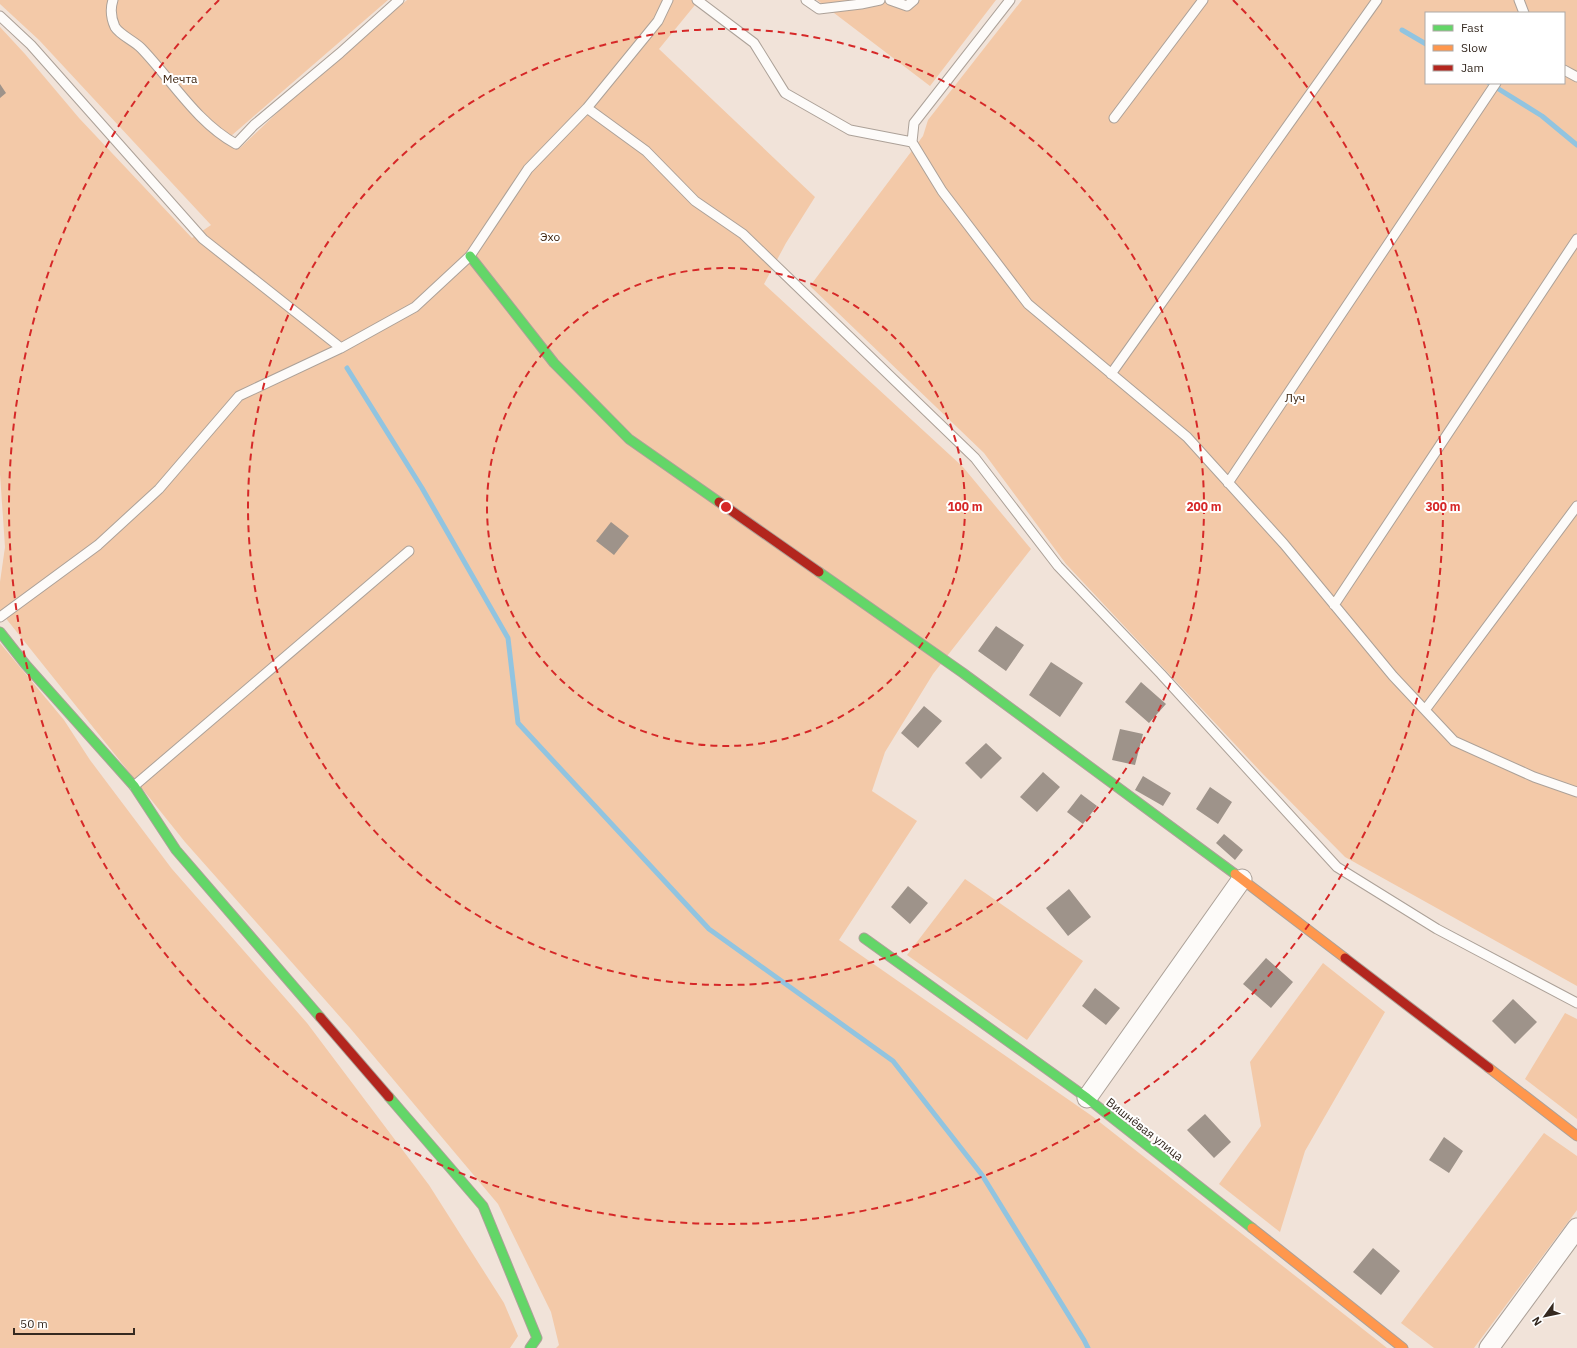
<svg xmlns="http://www.w3.org/2000/svg" width="1577" height="1348" font-family="'IBM Plex Sans',sans-serif">
<style>
.green{fill:#f3c9a8;fill-rule:evenodd}
.lines{fill:none;stroke-linecap:round;stroke-linejoin:round}
.stream{stroke:#91c4e0;stroke-width:5}
.building{fill:#9e938a}
.lane-casing{stroke:#aca198;stroke-width:11}
.street-casing{stroke:#aca198;stroke-width:21}
.fast-casing{stroke:#aca198;stroke-width:11}
.slow-casing{stroke:#aca198;stroke-width:11}
.jam-casing{stroke:#aca198;stroke-width:11}
.lane{stroke:#fdfbf9;stroke-width:9}
.street{stroke:#fdfbf9;stroke-width:19}
.fast{stroke:#63d668;stroke-width:9}
.slow{stroke:#ff974d;stroke-width:9}
.jam{stroke:#b3261e;stroke-width:9}
.ring{fill:none;stroke:#d62828;stroke-width:2;stroke-dasharray:7 5}
.labels{text-anchor:middle;dominant-baseline:central;stroke-width:4;stroke-linejoin:round;paint-order:stroke}
.park-label{font-size:12px;fill:#3d230d;stroke:#fff}
.street-label{font-size:12px;fill:#352920;stroke:#fff}
.centre{fill:#d62828;stroke:#fff;stroke-width:2}
.ring-label{font-size:12px;text-anchor:middle;font-weight:bold;fill:#d62828;stroke:#fff;stroke-width:4;stroke-linejoin:round;paint-order:stroke}
</style>
<rect width="100%" height="100%" fill="#f1e3d9"/>
<path class="green" d="M0,0H388L231,136L240,148L300,91L407,0H699L659,49L815,197L786,243L764,284L963,467L1031,549L933,674L885,752L872,791L917,821L839,940L1092,1116L1387,1348H556L559,1345L551,1312L498,1204L350,1028L185,842L0,611V582L5,547L0,474V27L25,54L79,118L192,238L211,225L39,40L0,4Z
M817,0H996L930,86Z
M1022,0H1577V986L1345,857L1261,772L1066,564L984,453L810,286L923,136L928,120ZM1426,13H1564V83H1426Z
M0,643L64,720L90,760L172,869L307,1023L429,1185L504,1303L518,1336L510,1348H0Z
M965,879L1083,961L1027,1040L907,955Z
M1323,963L1385,1012L1305,1151L1280,1232L1219,1184L1261,1126L1250,1062Z
M1565,1013L1577,1019V1119L1525,1079Z
M1544,1133L1577,1156V1210L1474,1348H1434L1401,1323Z"/>
<g class="lines">
<path class="stream" d="M1402,30L1426,44
M1489,83L1542,116L1577,145
M347,368L422,488L508,638L518,723L709,929L893,1061L982,1175L1084,1340L1088,1348"/>
</g>
<path class="building" d="M0,84L6,93L0,98Z
M611,522L629,536L614,555L596,541Z
M996,626L1024,645L1006,671L978,651Z
M1051,662L1083,683L1060,717L1029,695Z
M1141,682L1166,704L1149,723L1125,702Z
M924,706L942,721L918,748L901,733Z
M1120,729L1143,734L1135,765L1112,760Z
M986,743L1002,758L981,779L965,763Z
M1043,772L1060,787L1037,812L1020,797Z
M1143,776L1171,793L1163,806L1135,790Z
M1210,787L1232,802L1218,824L1196,809Z
M1081,794L1097,806L1083,824L1067,812Z
M1224,834L1243,850L1235,860L1216,843Z
M908,886L928,903L910,924L891,907Z
M1069,889L1091,917L1068,936L1046,908Z
M1266,958L1293,982L1271,1008L1243,984Z
M1095,988L1120,1008L1106,1025L1082,1006Z
M1513,999L1537,1022L1515,1044L1492,1021Z
M1205,1114L1231,1142L1214,1158L1187,1130Z
M1444,1137L1463,1151L1449,1173L1429,1160Z
M1373,1248L1400,1271L1381,1295L1353,1272Z"/>
<g class="lines">
<defs>
<path id="lane" d="M113,0C110,9 111,18 115,27C120,35 134,41 141,48C172,80 196,122 236,144L254,125L340,53L399,0
M668,0L658,21L587,108L646,151L695,201L743,234L975,458L1058,566L1161,674L1337,867L1437,929L1577,1003
M697,0L754,43L785,93L850,130L912,142
M806,0L819,9L861,4L880,0
M890,0L907,6L914,0
M1010,0L914,123L912,142L942,191L1028,304L1187,437L1284,544L1393,676L1454,741L1534,777L1577,792
M1519,0L1524,13
M0,16L31,45L203,239L341,348L239,396L159,489L98,545L0,617
M1564,70L1577,77
M1114,118L1203,0
M341,348L415,307L470,256L528,169L587,108
M1111,374L1377,0
M1228,483L1496,83
M1334,605L1577,239
M1425,710L1577,506
M134,786L409,551"/>
<path id="street" d="M1087,1098L1242,879
M1489,1348L1577,1228"/>
<path id="fast" d="M470,256L554,363L629,439L719,502
M819,572L963,673L1235,874
M0,632L26,665L134,786L176,850L320,1017
M864,938L1087,1098L1252,1228
M389,1097L483,1206L537,1338L530,1348"/>
<path id="slow" d="M1235,874L1345,958
M1489,1068L1577,1136
M1252,1228L1403,1348"/>
<path id="jam" d="M719,502L819,572
M1345,958L1489,1068
M320,1017L389,1097"/>
</defs>
<use href="#lane" class="lane-casing"/>
<use href="#street" class="street-casing"/>
<use href="#fast" class="fast-casing"/>
<use href="#slow" class="slow-casing"/>
<use href="#jam" class="jam-casing"/>
<use href="#lane" class="lane"/>
<use href="#street" class="street"/>
<use href="#fast" class="fast"/>
<use href="#slow" class="slow"/>
<use href="#jam" class="jam"/>
</g>
<g class="ring">
<circle cx="726" cy="507" r="239"/>
<circle cx="726" cy="507" r="478"/>
<path d="M1233 0A717 717 0 1 1 219 0"/>
</g>
<g class="labels">
<g class="park-label">
<text x="180" y="78">Мечта</text>
<text x="550" y="236">Эхо</text>
<text x="1295" y="397">Луч</text>
</g>
<g class="street-label">
<text transform="translate(1145 1129) rotate(38)">Вишнёвая улица</text>
</g>
</g>
<circle cx="726" cy="507" r="6" class="centre"/>
<g class="ring-label">
<text x="965" y="511">100 m</text>
<text x="1204" y="511">200 m</text>
<text x="1443" y="511">300 m</text>
</g>
<rect x="1425" y="12" width="140" height="72" fill="#ffffff" stroke="#aea9a6"/>
<rect x="1433" y="25" width="20" height="6" fill="#63d668" stroke="#aea9a6"/>
<text x="1461" y="32" font-size="12" fill="#352920">Fast</text>
<rect x="1433" y="45" width="20" height="6" fill="#ff974d" stroke="#aea9a6"/>
<text x="1461" y="52" font-size="12" fill="#352920">Slow</text>
<rect x="1433" y="65" width="20" height="6" fill="#b3261e" stroke="#aea9a6"/>
<text x="1461" y="72" font-size="12" fill="#352920">Jam</text>
<g transform="translate(1545 1316) rotate(237)" stroke="#ffffff" stroke-width="3" paint-order="stroke">
<path d="M0-3L7 15L0 10L-7 15Z" fill="#352920"/>
<text y="-6" font-size="11" font-weight="bold" text-anchor="middle" fill="#352920">N</text>
</g>
<path d="M14 1328v6h120v-6" fill="none" stroke="#352920" stroke-width="2"/>
<text x="20" y="1328" font-size="12" fill="#352920" stroke="#ffffff" stroke-width="3" paint-order="stroke">50 m</text>
</svg>
